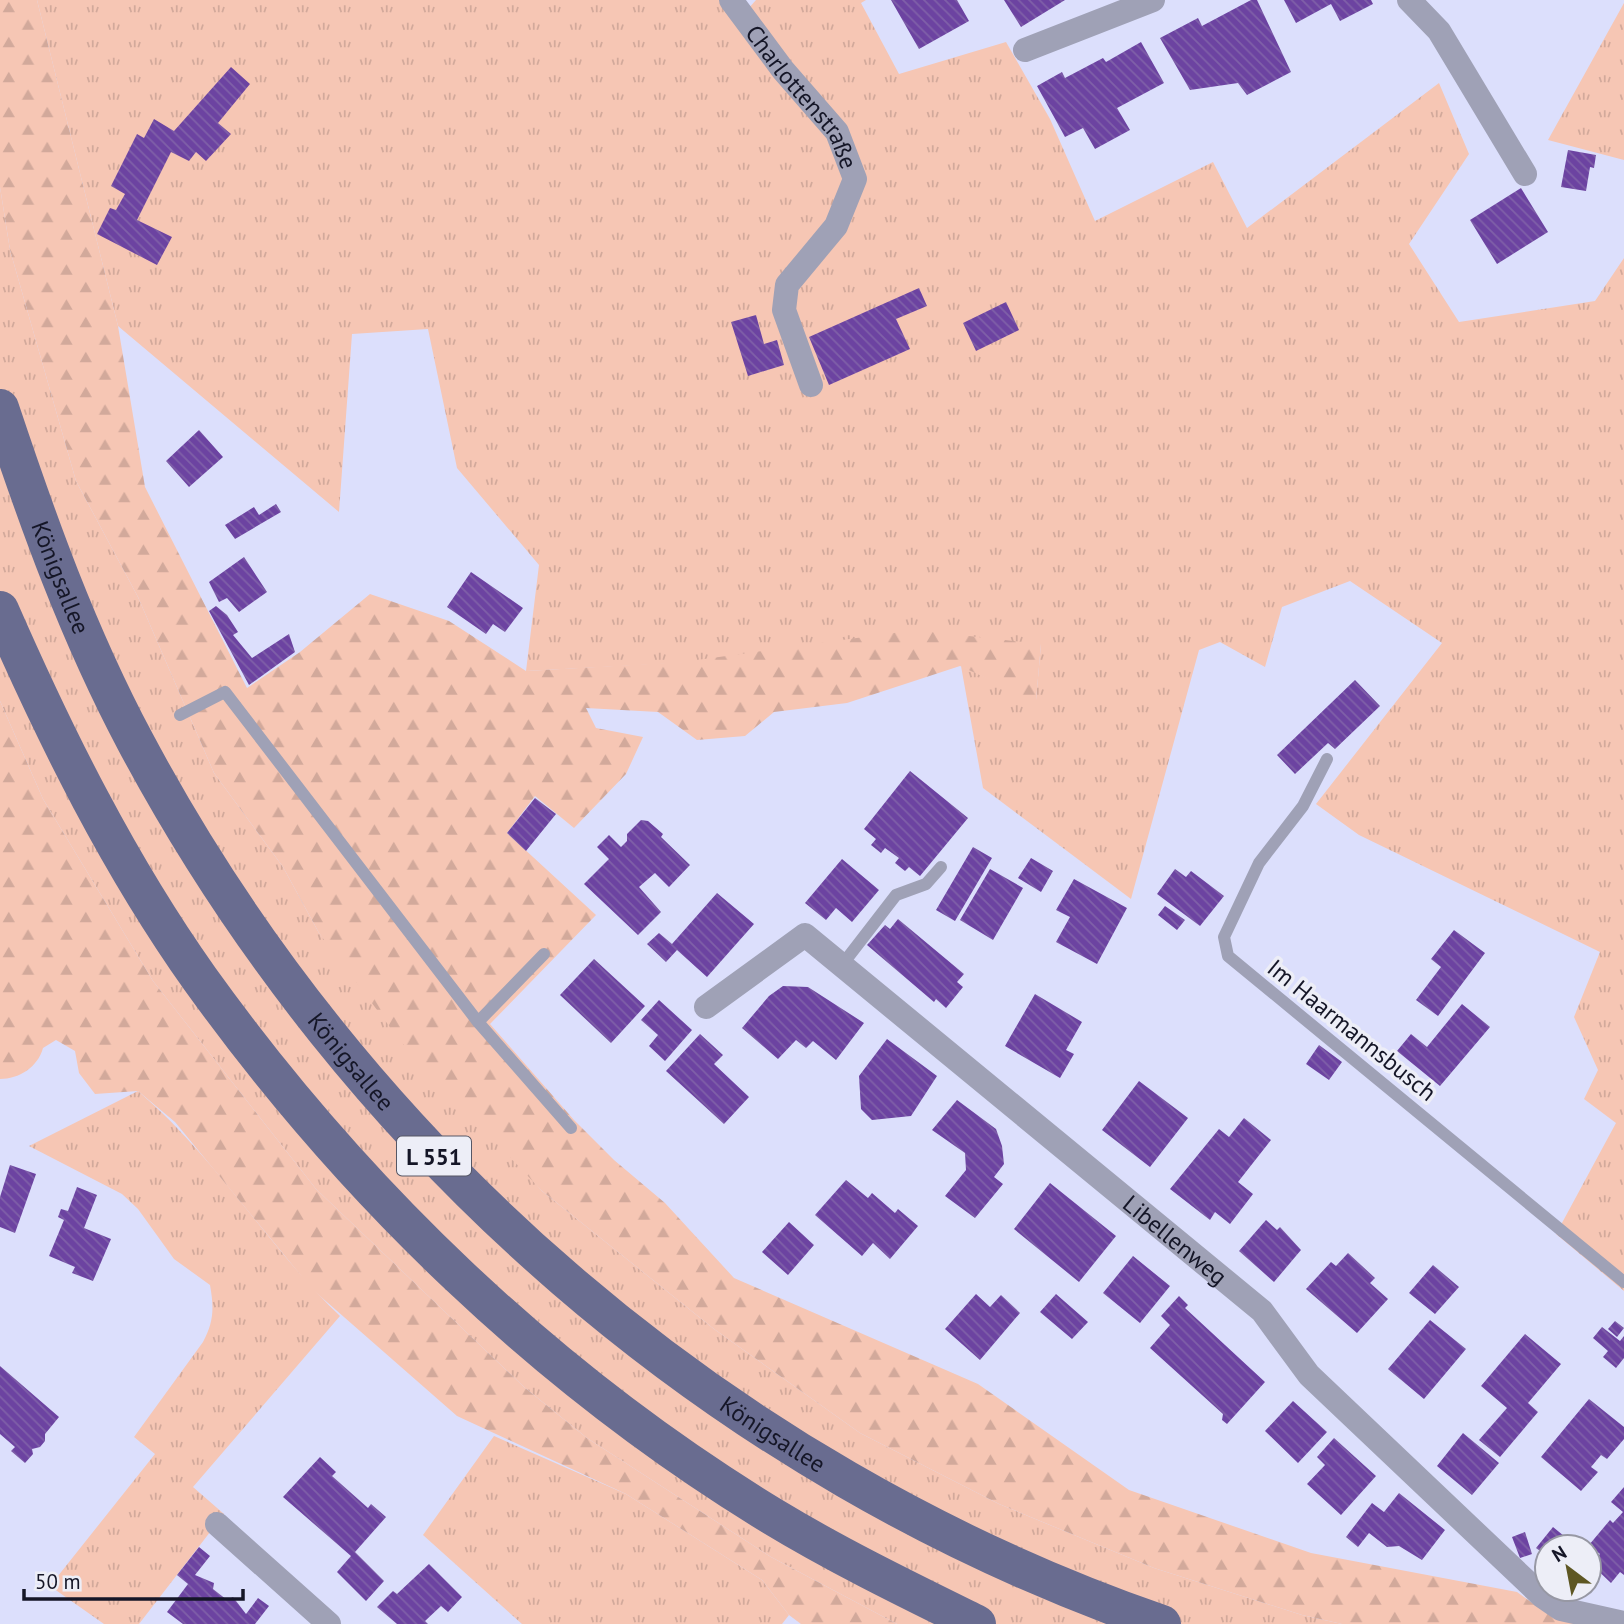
<svg xmlns="http://www.w3.org/2000/svg" width="1624" height="1624" font-family="'PT Sans',sans-serif">
<style>
.grass{fill:url(#grass-tufts)}
.forest{fill:url(#forest-firs)}
.building{fill:url(#building-back-hatch)}
.lines{fill:none;stroke-linecap:round;stroke-linejoin:round}
.service{stroke:#9fa1b6;stroke-width:12}
.minor{stroke:#9fa1b6;stroke-width:24}
.primary{stroke:#696c90;stroke-width:38}
.labels{text-anchor:middle;dominant-baseline:central;stroke-width:7;stroke-linejoin:round;paint-order:stroke}
.shield{fill:#edeef7;stroke:#565765;stroke-width:2}
.shield-label{font-size:23px;font-weight:bold;fill:#151627}
.street-label{font-size:24px;fill:#151627;stroke:#edeef7}
</style>
<defs>
<pattern id="grass-tufts" width="24" height="20" patternUnits="userSpaceOnUse" patternTransform="scale(1.75)"><rect width="24" height="20" fill="#f6c6b4"/><path d="M3 7l-1-3M5 7V3M7 7l1-3M15 17l-1-3M17 17v-4M19 17l1-3" fill="none" stroke="#d2a99b"/></pattern>
<pattern id="forest-firs" width="22" height="20" patternUnits="userSpaceOnUse" patternTransform="scale(1.75)"><rect width="22" height="20" fill="#f6c6b4"/><path d="M5 1l3.5 6h-7zM16 11l3.5 6h-7z" fill="#d2a99b"/></pattern>
<pattern id="building-back-hatch" width="6" height="6" patternUnits="userSpaceOnUse" patternTransform="scale(1.75)"><rect width="6" height="6" fill="#6c43a1"/><path d="M-1 5l2 2M0 0l6 6M5-1l2 2" fill="none" stroke="#7f60a8"/></pattern>
</defs>
<rect width="100%" height="100%" fill="#dcdffc"/>
<path class="grass" d="M37,0H741L748,9L756,0H866L861,3L899,74L1006,42L1050,119L1095,221L1213,162L1247,228L1439,83L1469,154L1409,244L1459,322L1595,301L1624,258V1291L1556,1234L1616,1123L1584,1099L1598,1070L1574,1017L1600,952L1359,835L1316,804L1442,643L1350,581L1282,607L1265,667L1220,642L1199,650L1131,899L983,788L961,666L1036,700L1041,644L526,671L539,565L457,468L428,329L352,334L339,512L118,326Z
M1624,3V160L1548,140Z
M0,187L10,250L76,481L138,597L214,773L283,867L319,933L542,1191L714,1329L860,1433L999,1504L1154,1568L1302,1615L1342,1624H897L771,1557L587,1438L524,1387L316,1189L153,981L43,799L0,701Z
M138,1091C216,1157 267,1246 340,1316L193,1487L224,1514L139,1624H104L50,1586L155,1454L134,1437L203,1342C214,1321 214,1308 210,1285L174,1259L138,1209L122,1194L29,1146Z
M494,1436L626,1494L762,1580L789,1615L782,1624H522L423,1535Z"/>
<path class="forest" d="M0,0H37L118,326L145,487L247,688L300,652L370,594L449,621L526,671L683,662L915,630L1041,644L1036,701L960,666L847,703L774,712L745,736L697,740L658,712L586,708L596,728L643,737L626,774L574,828L535,796L507,833L596,915L490,1024L574,1120L614,1160L665,1203L734,1278L978,1384L1129,1490L1311,1553L1517,1592L1555,1619L1582,1624H1342L1302,1615L1154,1568L999,1504L860,1433L714,1329L542,1191L402,1043L319,933L283,867L214,773L138,597L76,481L10,250L0,187Z
M0,701L43,799L153,981L316,1189L524,1387L587,1438L771,1557L897,1624H801L789,1615L762,1580L626,1494L457,1416L312,1289L175,1122L138,1091L95,1094L79,1073L75,1051L56,1040L43,1048C38,1067 19,1079 0,1079Z"/>
<path class="building" d="M891,0H957L969,21L919,49Z
M1004,0H1065L1021,27Z
M1251,0H1257L1291,72L1247,95L1238,83L1190,90L1160,38L1198,18L1202,26Z
M1284,0H1371L1373,4L1340,21L1331,4L1296,23Z
M1141,42L1164,83L1117,108L1130,130L1095,149L1083,128L1065,137L1037,86L1062,72L1065,78L1103,58L1106,62Z
M231,67L250,84L218,123L231,134L206,161L196,152L189,161L171,152L137,220L172,237L157,265L97,234L110,208L116,210L125,194L111,186L137,134L144,138L154,119L174,131Z
M1568,150L1596,155L1594,168L1590,167L1586,191L1561,187Z
M1521,188L1548,232L1497,264L1470,220Z
M919,288L927,306L896,319L910,349L829,385L809,337Z
M1006,302L1019,330L976,351L963,323Z
M756,315L764,344L777,340L784,365L748,376L731,322Z
M199,430L223,457L189,487L166,461Z
M276,504L281,512L235,539L225,525L254,507L259,515Z
M244,557L267,592L239,612L227,598L219,602L209,582Z
M471,572L523,608L505,632L493,624L486,634L447,607Z
M216,606L227,615L238,632L233,635L252,658L289,634L295,652L249,685L209,611Z
M1355,680L1380,706L1335,749L1328,743L1295,774L1277,755Z
M910,771L968,818L920,876L909,867L905,871L895,863L899,858L885,848L881,853L871,845L876,839L864,829Z
M535,798L556,814L526,851L507,833Z
M641,820L648,821L663,834L661,837L690,865L669,887L655,873L639,887L661,912L638,935L584,884L609,859L597,847L609,835L621,847L627,841V834Z
M973,847L992,858L955,921L936,910Z
M1031,858L1053,871L1041,892L1018,878Z
M842,859L879,890L852,922L836,908L826,920L805,903Z
M990,869L1023,888L993,940L960,920Z
M1175,869L1186,877L1191,871L1224,896L1200,926L1157,894Z
M1074,879L1127,908L1097,964L1056,942L1070,917L1056,910Z
M717,893L754,924L707,977L677,950L666,962L647,944L659,933L672,944Z
M1165,906L1185,920L1177,930L1158,915Z
M898,919L964,974L957,982L963,987L946,1008L936,999L934,1002L867,945L885,925L890,929Z
M1454,930L1485,953L1438,1016L1416,1000L1441,967L1431,959Z
M594,959L645,1006L611,1043L560,995Z
M783,986L808,987L864,1023L836,1060L813,1041L806,1048L796,1040L778,1059L742,1028L769,996Z
M1035,994L1082,1022L1066,1050L1074,1054L1060,1078L1005,1046Z
M659,1000L692,1030L665,1061L649,1046L658,1035L641,1020Z
M1462,1004L1490,1027L1440,1086L1397,1051L1411,1034L1427,1047Z
M700,1034L723,1055L714,1064L749,1097L724,1124L666,1071Z
M887,1039L937,1076L911,1116L872,1120L861,1109L859,1076Z
M1319,1045L1342,1062L1329,1080L1306,1064Z
M1139,1081L1188,1118L1150,1167L1102,1130Z
M957,1100L996,1129L1002,1146L1004,1164L994,1177L1003,1184L975,1218L945,1196L966,1170L965,1153L932,1130Z
M1244,1118L1271,1140L1238,1182L1253,1194L1230,1224L1215,1212L1210,1220L1170,1189L1219,1129L1229,1137Z
M10,1165L36,1174L15,1233L0,1227V1197Z
M846,1180L868,1198L872,1193L895,1213L898,1209L918,1226L890,1259L873,1243L862,1256L815,1215Z
M1050,1183L1116,1236L1079,1282L1014,1229Z
M77,1187L97,1195L84,1228L111,1239L93,1281L72,1273L75,1267L49,1256L64,1220L58,1217L61,1209L68,1211Z
M1266,1220L1277,1230L1280,1227L1301,1250L1274,1282L1239,1251Z
M789,1222L814,1245L788,1275L762,1252Z
M1348,1253L1375,1278L1370,1283L1388,1299L1357,1333L1306,1289L1331,1262L1336,1266Z
M1133,1256L1170,1286L1140,1323L1103,1293Z
M1433,1265L1459,1287L1435,1314L1409,1293Z
M976,1294L990,1307L1001,1295L1020,1313L980,1360L945,1329Z
M1056,1294L1088,1322L1072,1339L1040,1312Z
M1179,1296L1188,1305L1185,1308L1265,1382L1227,1424L1222,1420L1223,1414L1150,1348L1170,1325L1161,1316Z
M1430,1320L1466,1349L1424,1399L1388,1369Z
M1615,1321L1624,1328L1617,1337L1608,1329Z
M1602,1327L1620,1341L1624,1336V1358L1616,1368L1603,1357L1608,1351L1593,1338Z
M1525,1334L1561,1364L1528,1403L1538,1412L1500,1457L1479,1440L1507,1408L1481,1386Z
M0,1366L59,1417L45,1434V1441L40,1447L32,1449L33,1454L25,1463L11,1451L15,1447L0,1434Z
M1589,1399L1624,1427V1439L1607,1459L1601,1455L1591,1467L1598,1472L1581,1491L1541,1457Z
M1293,1401L1327,1432L1298,1463L1265,1431Z
M1463,1433L1499,1463L1472,1495L1437,1466Z
M1334,1438L1376,1476L1341,1515L1307,1484L1325,1465L1317,1457Z
M320,1457L336,1472L332,1476L368,1508L371,1504L386,1517L355,1552L384,1581L366,1601L337,1572L351,1556L283,1497Z
M1624,1487V1575L1620,1572L1611,1583L1591,1564L1600,1554L1589,1545L1610,1520L1613,1523L1623,1512L1611,1502Z
M1399,1493L1445,1530L1422,1560L1399,1546L1387,1547L1369,1533L1358,1547L1346,1537L1372,1503L1384,1512Z
M1553,1527L1564,1536L1555,1547H1547V1556L1536,1548Z
M1525,1532L1532,1554L1520,1558L1512,1537Z
M199,1547L210,1556L195,1575L214,1583L213,1589L227,1600L233,1597L246,1614L258,1598L269,1606L255,1624H183L167,1612L188,1584L177,1575Z
M429,1564L462,1597L448,1612L441,1606L425,1621L428,1624H397L377,1607L393,1591L397,1594Z"/>
<g class="lines">
<path class="service" d="M180,715L225,692L478,1022L571,1128
M1327,759L1303,806L1259,863L1224,937L1228,956L1624,1282
M842,965L896,895L926,884L941,867
M478,1022L544,954"/>
<g class="minor">
<path id="s1" d="M731,0L783,70L837,132L855,179L836,226L787,285L784,310L811,385"/>
<path d="M1409,0L1439,31L1525,174"/>
<path d="M1025,50L1153,0"/>
<path id="s2" d="M706,1007L805,935L1262,1311L1309,1375L1542,1596L1561,1609L1624,1623"/>
<path d="M217,1524L329,1624"/>
</g>
<g class="primary">
<path id="s3" d="M0,408C38,522 78,634 135,741C353,1151 722,1472 1162,1624"/>
<path d="M0,610C56,738 119,865 200,979C353,1192 547,1379 772,1516C838,1556 908,1590 977,1624"/>
</g>
</g>
<g class="labels">
<rect class="shield" x="397" y="1136.5" width="74" height="39" rx="5"/>
<g class="shield-label">
<text x="434" y="1156">L 551</text>
</g>
<g class="street-label">
<text stroke="none"><textPath href="#s1" startOffset="121">Charlottenstraße</textPath></text>
<text stroke="none"><textPath href="#s3" startOffset="180">Königsallee</textPath></text>
<text transform="translate(1352 1030) rotate(39)">Im Haarmannsbusch</text>
<text stroke="none"><textPath href="#s3" startOffset="747">Königsallee</textPath></text>
<text stroke="none"><textPath href="#s2" startOffset="602">Libellenweg</textPath></text>
<text stroke="none"><textPath href="#s3" startOffset="1312">Königsallee</textPath></text>
</g>
</g>
<g transform="translate(1568 1568) rotate(328)"><circle r="33" fill="#edeef7" stroke="#9798a4" stroke-width="2"/>
<path d="M0-5L12 26L0 18L-12 26Z" fill="#5e5723"/>
<text y="-10" font-size="19" font-weight="bold" text-anchor="middle" fill="#151627">N</text>
</g>
<path d="M24 1589v10h219v-10" fill="none" stroke="#151627" stroke-width="3.5"/>
<text x="35" y="1589" font-size="21" fill="#151627" stroke="#edeef7" stroke-width="5" paint-order="stroke">50 m</text>
</svg>
